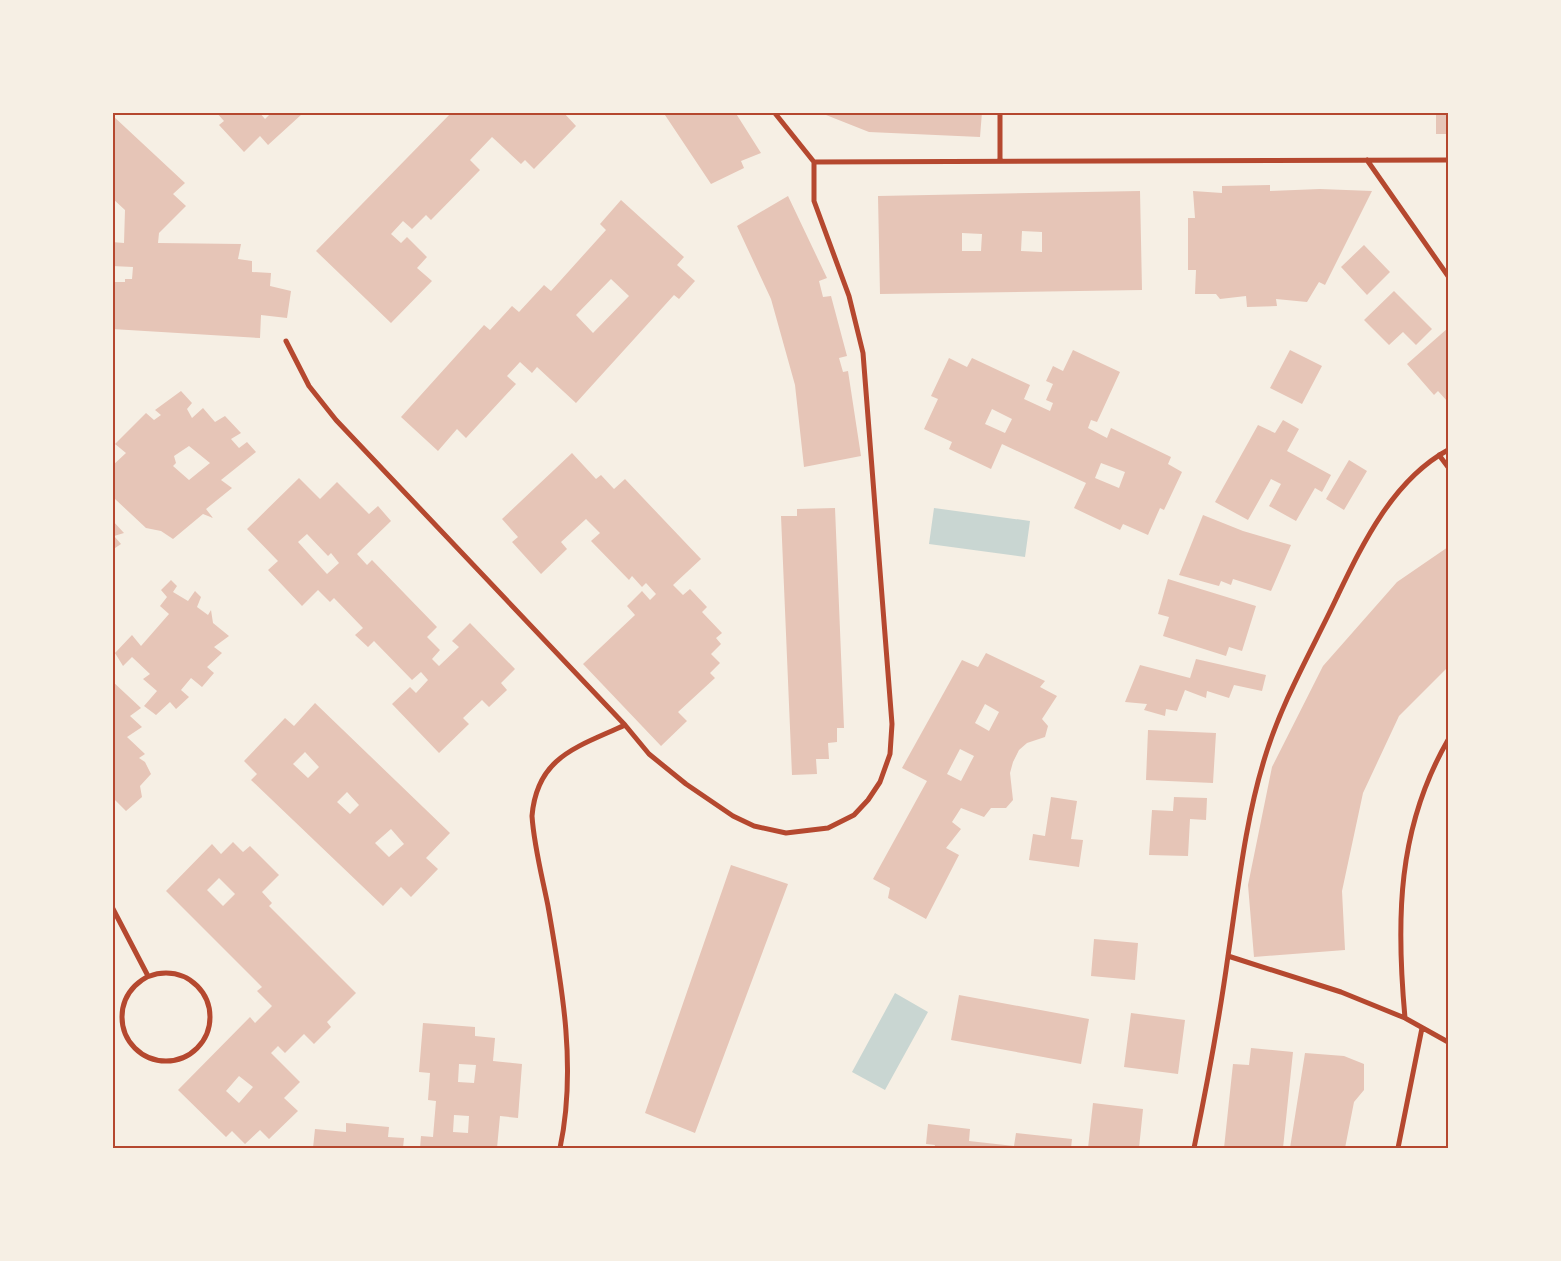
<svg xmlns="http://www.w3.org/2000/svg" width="1561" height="1261" font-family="'Asap Condensed',sans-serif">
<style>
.water{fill:#c9d6d2}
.building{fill:#e6c5b7;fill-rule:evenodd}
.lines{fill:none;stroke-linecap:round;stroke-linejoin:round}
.minor{stroke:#b5482f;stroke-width:5}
.neatline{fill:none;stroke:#b5482f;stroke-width:2}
</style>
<rect width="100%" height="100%" fill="#f6efe4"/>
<path class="water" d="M934,508L1030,521L1025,557L929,544Z
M895,993L928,1012L885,1090L852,1072Z"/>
<path class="building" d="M216,112H259L265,119L272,112L302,114L268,145L260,136L244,152L219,125L224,121Z
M452,112H563L576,126L534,169L525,160L521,164L492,137L470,160L480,170L431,220L426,215L412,229L403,221L391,234L401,243L407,237L427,257L417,268L432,281L391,323L316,251Z
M663,112H735L761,153L741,161L744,168L711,184Z
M982,112L980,137L869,132L821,113Z
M1436,112H1448V134H1436Z
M112,115L185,183L173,194L186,206L159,233L158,243L241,244L238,259L252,261V272L271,273L270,286L291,291L287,318L261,315L260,338L112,329V282H125V279H132L133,267L112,266V242L124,243L125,210L112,198Z
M1270,185V191L1320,189L1372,191L1325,285L1319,282L1307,302L1276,299L1277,306L1247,307L1246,296L1220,299L1216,294H1195L1196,270H1188V218H1195L1193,191L1222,193V186Z
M1140,191L1142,290L880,294L878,196ZM1022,231L1042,232V252L1021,251ZM962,233L982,234L981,251H962Z
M788,196L827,278L819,281L823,297L831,296L847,356L839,358L843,372L848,371L861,456L804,467L795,385L771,299L737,226Z
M621,200L684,257L677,265L695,281L679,299L674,295L576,403L537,367L532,373L520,362L507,376L516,384L466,438L457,429L438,451L401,417L484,325L490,330L512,306L519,312L544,285L551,291L606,230L600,224ZM611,279L629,296L593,333L576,315Z
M1364,245L1390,272L1367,295L1341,267Z
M1394,291L1432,329L1416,345L1403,332L1389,345L1364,320Z
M1448,328V402L1438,391L1434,395L1407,364Z
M1073,350L1120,372L1097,422L1091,420L1088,428L1107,438L1111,428L1171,457L1168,464L1182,472L1164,510L1160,508L1148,535L1123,524L1120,530L1074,508L1086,483L1002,444L991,469L949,449L952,442L924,429L938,399L931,396L949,358L967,367L972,358L1030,385L1024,399L1050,411L1053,403L1046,400L1053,384L1046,381L1053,366L1063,371ZM992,409L1012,419L1005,433L985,424ZM1101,463L1125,472L1119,488L1095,478Z
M1290,350L1322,366L1302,404L1270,388Z
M181,391L192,403L187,409L192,418L203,408L215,422L225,416L241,433L231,439L239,448L247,442L256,452L221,480L232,488L206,509L213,518L203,514L173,539L161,531L146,528L115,499L112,501V466L126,453L115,444L146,413L154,420L161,415L155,410ZM189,446L210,463L189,480L173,466L176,463L174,456Z
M1283,420L1299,429L1287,451L1331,475L1322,492L1315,488L1296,521L1269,506L1281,484L1271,479L1248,520L1215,502L1258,425L1275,433Z
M572,453L596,479L601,475L614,489L625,479L701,559L673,585L683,595L690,589L707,607L702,612L722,633L716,638L721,644L711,654L720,663L710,673L715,678L678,712L687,721L661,746L583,664L635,615L627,606L642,591L650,600L656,594L646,583L642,587L632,576L629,580L591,541L600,533L586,519L561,542L567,549L541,574L512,542L518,537L502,519Z
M1349,460L1367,471L1344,510L1326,499Z
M299,478L320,499L337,482L369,514L378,506L391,521L357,554L367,565L372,560L437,627L427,637L440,650L432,659L439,666L459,647L452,641L470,623L515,669L501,683L507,690L489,707L482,700L463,718L469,724L439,753L392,704L410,687L416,693L428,680L421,672L412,680L374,641L368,647L355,635L363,628L334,598L330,602L318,590L302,606L268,570L278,561L247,529ZM307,534L328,556L331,553L339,563L327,574L298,542Z
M835,508L844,728H837V742L828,743L829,759H816L817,774L792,775L781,516H797V509Z
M1203,515L1243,531L1291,545L1271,591L1233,579L1231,585L1221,581L1219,586L1179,575Z
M112,520L124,533L114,536L121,544L112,550Z
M1448,547V667L1399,716L1363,793L1342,891L1345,950L1254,957L1248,885L1272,767L1323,666L1397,582Z
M1168,579L1256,606L1242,651L1229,647L1226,656L1163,636L1169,617L1158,614Z
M171,580L177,586L173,592L188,601L195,591L201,597L197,607L208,615L211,610L213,623L229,636L214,647L222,653L207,667L214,673L202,687L191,678L181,690L189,697L176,709L170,702L156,715L144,706L157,691L143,679L150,674L132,657L123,666L115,653L132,635L141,646L169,614L160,606L167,597L161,590Z
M986,653L1045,681L1040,687L1057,696L1042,719L1048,726L1045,737L1027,743L1019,750L1013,762L1010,773L1013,800L1006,808H991L984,817L961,808L952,822L961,829L946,848L959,855L926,919L888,898L890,888L873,879L927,781L902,768L962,660L978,667ZM985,704L999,712L989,731L975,723ZM960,749L974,756L961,781L947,774Z
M1196,659L1266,675L1262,691L1234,685L1229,698L1207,691L1206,698L1185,690L1177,711L1166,709L1165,716L1144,710L1147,704L1125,702L1140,665L1190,678Z
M112,681L141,708L130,716L142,727L127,737L145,754L139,758L145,762L151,774L140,786L142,797L126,811L112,797Z
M315,703L450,833L426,858L438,869L411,897L401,887L383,906L251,780L257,774L244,761L285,718L294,726ZM305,752L319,767L308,778L293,764ZM347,792L359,805L350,814L337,802ZM391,829L404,844L389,857L375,843Z
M1148,730L1216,733L1213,783L1146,780Z
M1051,797L1077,801L1071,839L1083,840L1079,867L1029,860L1033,834L1045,836Z
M1174,797L1207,798L1206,820L1190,819L1188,856L1149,855L1152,810L1173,811Z
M233,842L243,852L250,846L279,875L262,892L272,903L269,906L356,993L327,1022L331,1027L314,1044L304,1034L285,1053L278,1046L271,1053L300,1082L284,1098L298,1111L269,1139L260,1130L245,1144L232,1131L226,1137L178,1090L250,1017L255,1023L272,1006L257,991L262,987L166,891L212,844L221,854ZM219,878L235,894L223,906L207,890ZM239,1076L253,1087L239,1103L226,1091Z
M731,865L788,884L695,1133L645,1113Z
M1094,939L1138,943L1135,980L1091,976Z
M959,995L1089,1019L1081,1064L951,1040Z
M1131,1013L1185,1020L1178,1074L1124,1067Z
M423,1023L475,1027V1036L495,1038L493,1061L522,1064L518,1118L500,1116L497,1148H420L421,1136L433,1137L436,1101L428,1100L430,1073L419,1072ZM459,1064L476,1065L474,1083L458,1082ZM454,1115L469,1116L468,1133L453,1132Z
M1251,1048L1293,1052L1283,1148H1224L1233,1064L1249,1065Z
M1305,1053L1344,1056L1364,1064V1090L1354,1102L1345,1148H1290Z
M1093,1103L1143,1109L1139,1148H1088Z
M346,1123L389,1127L388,1137L404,1138L403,1148H313L315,1129L346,1132Z
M928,1124L970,1129L969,1141L1014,1146L1016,1133L1072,1139L1071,1148H934L935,1145L926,1144Z"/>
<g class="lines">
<path class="minor" d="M1000,160V112
M1367,160L1448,276
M814,162L1448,160
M286,341L309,386L336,420L625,725
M1439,455L1448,467
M1448,740C1397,828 1396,920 1405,1018L1448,1042
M112,907L148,976
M1228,956L1341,992L1405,1018
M122 1017a44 44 0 1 1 88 0a44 44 0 1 1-88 0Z
M560,1148C577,1068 562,986 548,906C542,876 534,846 532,816C537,756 578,747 625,725L649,754L686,784L733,816L754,826L786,833L828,828L854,815L868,800L880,782L890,754L892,724L863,353L849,296L814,201V162L774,112
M1194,1148C1207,1085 1219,1021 1228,956C1238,890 1245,821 1265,757C1282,701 1312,650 1337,597C1363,543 1393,480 1448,450
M1398,1148L1422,1028"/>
</g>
<rect width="1561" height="1261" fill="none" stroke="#f6efe4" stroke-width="228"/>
<rect x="114" y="114" width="1333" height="1033" class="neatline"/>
</svg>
